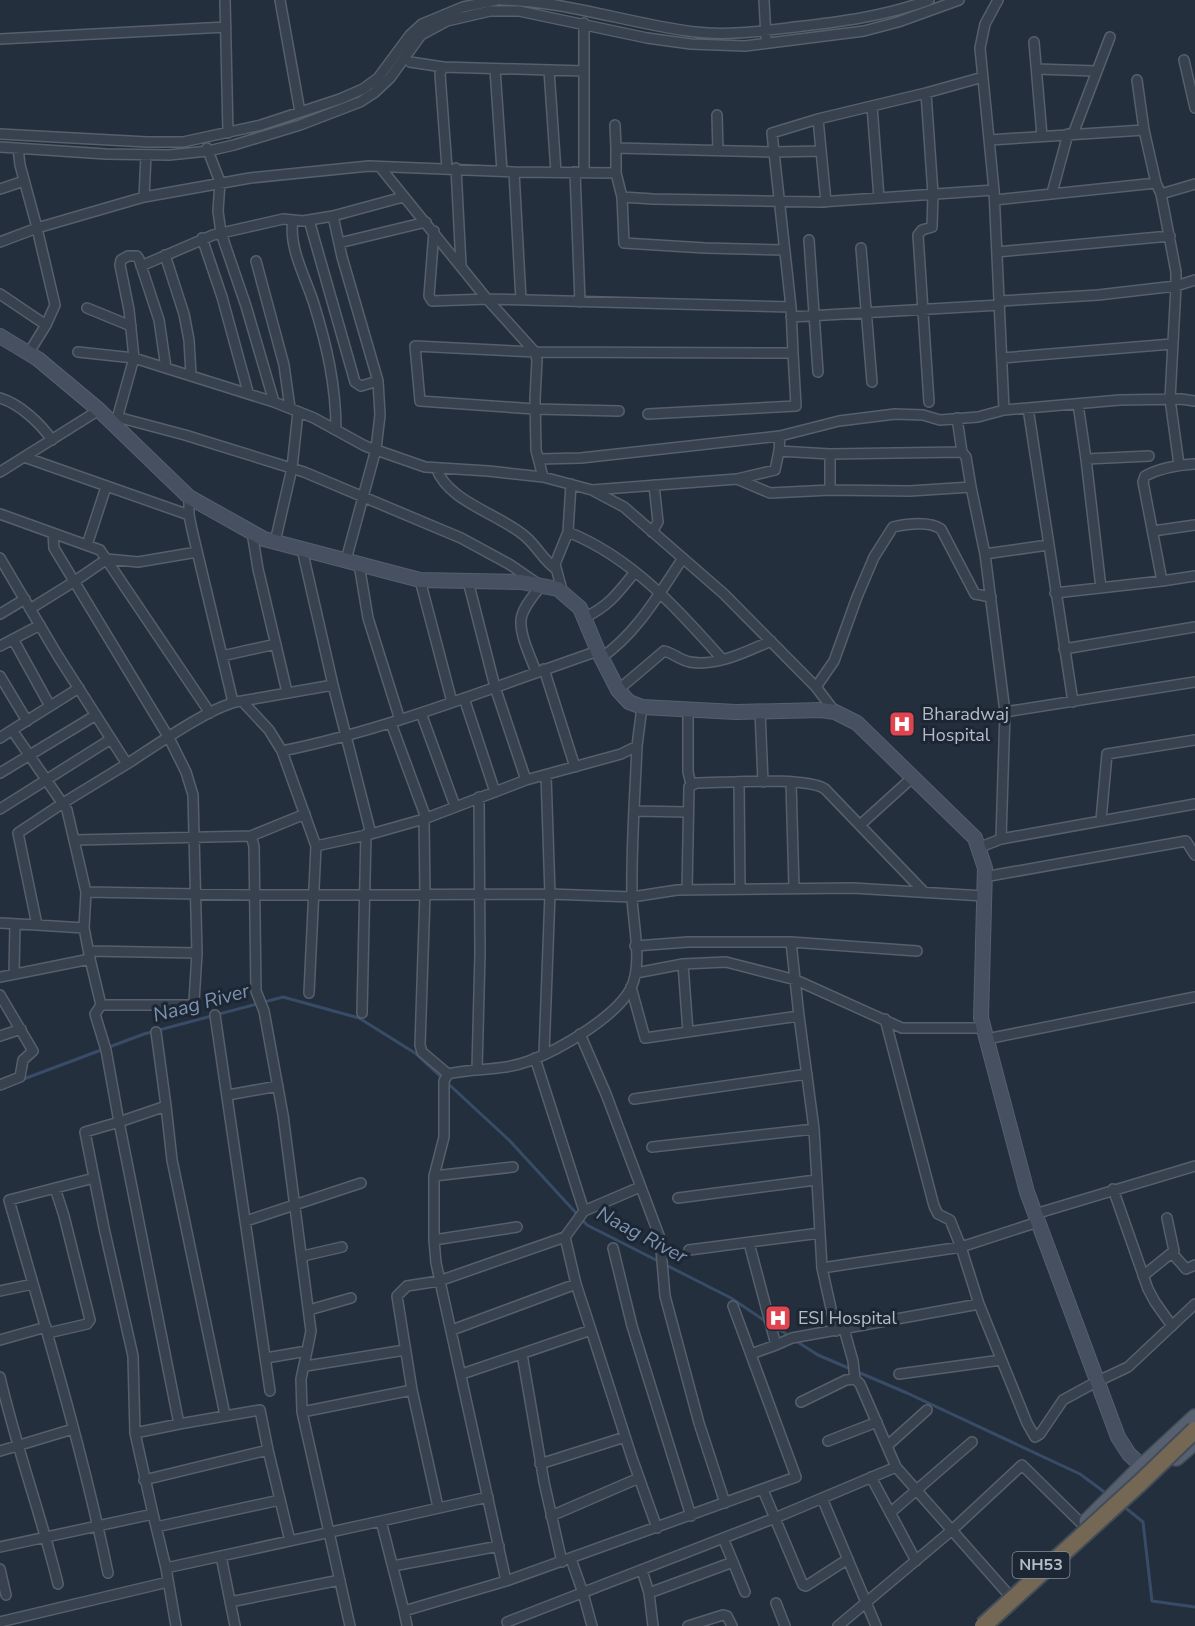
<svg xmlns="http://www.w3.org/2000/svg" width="1195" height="1626" font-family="'Nunito Sans',sans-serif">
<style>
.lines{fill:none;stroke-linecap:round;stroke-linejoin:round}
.stream{stroke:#394c67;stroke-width:3}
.street-casing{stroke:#565f6c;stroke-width:12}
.secondary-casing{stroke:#565f6c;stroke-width:16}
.primary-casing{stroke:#414a57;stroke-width:18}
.street{stroke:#38414e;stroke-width:9}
.secondary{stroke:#465061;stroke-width:14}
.primary{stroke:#56606e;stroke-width:15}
.highway-bridge-casing{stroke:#434c59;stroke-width:20;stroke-linecap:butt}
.highway-bridge{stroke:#746855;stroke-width:16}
.labels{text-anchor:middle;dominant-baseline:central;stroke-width:6;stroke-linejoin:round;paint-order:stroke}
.shield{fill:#1d2633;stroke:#878f9c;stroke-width:1.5}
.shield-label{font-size:16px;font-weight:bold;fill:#b4bcc9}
.poi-label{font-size:18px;fill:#b4bcc9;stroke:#1d2633;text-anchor:start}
.water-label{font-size:20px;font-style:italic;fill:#7c92b1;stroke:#1d2633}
</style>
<rect width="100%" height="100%" fill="#242f3e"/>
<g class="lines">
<path class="stream" d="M21,1080L144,1034L283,997L359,1018L415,1053L510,1141L587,1225L731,1298L768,1323
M774,1326L791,1337
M796,1341L818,1355L907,1393L1080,1474L1107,1494
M1122,1505L1143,1522L1152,1601L1195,1607"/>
<defs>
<path id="street" d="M225,0L228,133
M280,0L300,112
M502,0C567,1 630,24 695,32C728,36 762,31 795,27C840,22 886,16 929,0
M764,0L766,37
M584,23V172
M0,39L226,27
M1034,42L1042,136
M1184,60L1195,108
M410,62L443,67
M495,69L502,171
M1037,69L1096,71
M549,70L556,172
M1137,80L1144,130
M926,93L983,77
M872,106L879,198
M717,115L718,151
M818,119L826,202
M615,125L616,148
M0,134L147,142H183L261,125L340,99L363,89L378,78L410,35L422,24L463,7L497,0
M1073,134L1110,37
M989,140L1144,130L1156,183L1161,194L1176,272V286L1098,295L1000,301
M0,147L106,154L169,155L208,151L234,145L300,125L360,102L374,93L390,78L421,35L447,21L490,11H519L647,38L691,44L745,46L864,31L898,22L959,0
M207,148L220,182L218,211L221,233L246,306L274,402
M821,151L774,152L772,133L818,119L926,93L933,194L932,227L922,230L918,235L929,402
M380,167L487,299L535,352L537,360L535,399L536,450L543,477
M447,168L440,74L443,67L584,71
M456,168L461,265
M514,172L521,300
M575,172L580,302
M616,173V148L774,152L791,307L793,353L535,352L415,346L420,401L535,409L619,411
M0,189L24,181
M994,190L980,48L985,24L998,0
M1052,193L1068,134
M1161,194L1195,184
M144,197L146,155
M622,197L624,243L705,248L784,250
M995,200L1156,183
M333,216L342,257L378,381L380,415L376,449L346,560
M293,220C288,247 306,278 314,304C327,346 336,386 336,430
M309,220L355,382L361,386L378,381
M434,231L429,296L432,301L487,299L791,307
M202,238L222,297L248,392
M809,240L818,372
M0,242L37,228L144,197L250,178L369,166L514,172L616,173L622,197L653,199L820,202L994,190L1004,410L1120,400L1181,399L1195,401
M339,243L426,222
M861,248L872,382
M997,252L1170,236
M165,255L184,314L189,340L191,375
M256,261L284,365L290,408
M141,266L213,235L283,219L303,221L333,216L403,197
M0,294L46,325L55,305L36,224L20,165L18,148
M87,308L131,326
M791,317L1000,305
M78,352L134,358L129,310L120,265L121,260L128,256H137L139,259L159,320L166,368
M28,354L46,325
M1002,358L1172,344
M0,398C20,404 40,423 52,440
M1078,404L1086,459L1149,456
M1028,408L1073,702
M648,414L796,406L793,353
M117,417L185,435L304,472L461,538L509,564L541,586C534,595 522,608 521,620C520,637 531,657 536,672
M957,418L962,452
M115,426L134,358L274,402L314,418L365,446L425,467L488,471L543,477L592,490L624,507L724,594L816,687L835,712
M830,454V490
M24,457L189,515
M539,459L581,458L780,436L839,421L895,414L923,415L940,420L978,417L1004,410
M1086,459L1101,588
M1179,465L1170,399L1176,286L1195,280
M436,468C449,503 501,514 527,538C538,548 544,561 556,569
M0,472L99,410
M737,479L775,470L779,451
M971,487L985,554L1005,712L1001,839L1195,804
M592,490L737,479L770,493L830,490L910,491L971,487L966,457L962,452L830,454L779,451L780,436
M189,497V515L192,530L233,702
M0,514L100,550L210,713
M1153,531L1195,525
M252,532L258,569L287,692
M568,532C631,557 678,609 722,659
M652,532L658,522L654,485
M53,533L54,548L169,738L186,772L193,795L197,953L194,1002L190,1005H101
M275,542L292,468L298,412
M87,545L106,487
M985,554L1048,545
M0,558L58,656L127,764C152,748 215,703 242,701L269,730L282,751C390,729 493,687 598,651
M359,564L368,618L400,720
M420,580L452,702
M468,581L495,687L526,780
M1162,581L1195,576
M1055,593L1162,581L1143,482L1145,476C1160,468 1178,465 1195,464
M563,594L555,564L568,532L571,484
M30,609L75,581L107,559L138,562L197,552
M0,614L25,599
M584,618C610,605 617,594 635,572
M13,639L50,706
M0,646L40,625
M1064,649L1195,627
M222,656L276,644
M601,658C638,632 658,595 683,558
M544,669L575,767
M0,676L27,721
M333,685L371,834
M816,687L834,661L857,597L874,557L893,527C907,524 929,521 941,529L975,594L991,597
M618,690L664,651C673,653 680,660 690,662C717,667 747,651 771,641
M464,698L495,792
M242,701L333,685L302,549
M688,709V772L691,784
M760,711L763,782
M1005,712L1195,682
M421,713L455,806
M391,723L426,818
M12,730L79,688
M0,738L12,730L67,810L86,892
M637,746L642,707
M282,751L316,846L371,834L424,819L526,780L621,754L637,746C635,796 631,847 632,897C633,924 643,964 631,988C616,1017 559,1050 529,1061C500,1072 476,1067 448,1074L444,1081V1137L434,1176V1240L436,1263L506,1581L796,1477L733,1306
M0,773L96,715
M791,782L794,888
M739,783L740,889
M0,809L111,739
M635,811L687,812
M424,819L425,895L420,1045L422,1052L448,1074
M1101,820L1107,754L1195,740
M860,825L913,777
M251,836L305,814
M75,840L251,836L254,846L256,991L264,1011L283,1115L311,1331L307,1351L266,1358
M978,848L1001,839
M984,877L1186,841L1195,855
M687,890L689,787L696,783C723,783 806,776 825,789L924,892
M0,923L37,925L18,833L63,803L127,764
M37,925L84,928
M791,942L799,1016
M635,946L688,942H791L917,951
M89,951L197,953
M90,959L101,1005L95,1014L106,1050L119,1122L85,1132L104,1228L133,1356L135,1433L153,1514
M683,964L688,1032
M14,973L15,924
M636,973L683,964L726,962L796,980L902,1028H984
M0,977L90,959L84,928L86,892L254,895L550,894L632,897L677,890L853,888L984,896
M631,987L645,1038L799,1016L814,1129L822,1268L836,1331
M309,993L316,846
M0,995L33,1051L23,1060L20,1077L0,1085
M362,1013L366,834
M215,1015L270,1391
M885,1019L934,1206L938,1214L950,1220L961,1247L1038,1222
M156,1032L166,1106
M580,1034L606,1094L660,1238L665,1296L699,1423L725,1503
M0,1036L21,1029
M987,1039L1195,997
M544,1054L550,894L546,775
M535,1058L584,1211L640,1187
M477,1070L480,954L479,797
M228,1095L278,1086
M634,1099L807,1074
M652,1147L814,1129
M434,1176L513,1167
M94,1178L9,1200C44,1323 82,1447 108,1573
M1113,1189L1148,1289L1155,1302L1172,1326
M678,1198L816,1180
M1035,1214L1195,1166
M246,1221L361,1183
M434,1240L517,1227
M749,1243L776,1345L792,1338L979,1304
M613,1248L632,1326L691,1516
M689,1250L820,1233
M1172,1253L1186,1269L1195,1265
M303,1256L342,1247
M822,1268L961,1247L979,1304L1027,1423L1035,1437L1040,1434L1063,1400L1096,1382L1128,1367L1195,1304
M1143,1276L1174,1251L1167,1218
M576,1284L565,1237L584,1211
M0,1291L33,1284
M309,1310L351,1298
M844,1329L853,1361L855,1379
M452,1330L576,1284L591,1330
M48,1333L87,1324L90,1320L64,1216L55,1188
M0,1340L46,1327
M307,1351L301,1379L302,1412L412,1390L397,1296L407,1286L439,1281L565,1237
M522,1354L544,1482L562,1562
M751,1354L776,1345
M306,1366L405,1350
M462,1374L591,1330L632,1458L657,1528
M899,1374L1001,1360
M0,1377C16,1447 41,1514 58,1584
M412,1390L438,1507
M302,1412L350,1626
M179,1424L260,1410L268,1450
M135,1433L179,1424L119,1122L166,1106L172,1160L225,1415
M828,1441L877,1422
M887,1446L927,1410
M0,1451L73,1429
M540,1464L625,1437
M896,1467L1009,1595
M871,1477L916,1561
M144,1480L268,1450L290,1541
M763,1490L803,1585L806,1586L848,1559
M488,1497L381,1521L404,1611L506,1581
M822,1498L876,1626
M890,1513L972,1442
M551,1516L639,1478
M156,1527L280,1500
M0,1547L153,1514L166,1568L176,1626
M221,1556L235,1626
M571,1559L583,1593L592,1626
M733,1562L745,1592
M393,1566L499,1546
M166,1568L381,1521
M0,1569L6,1595
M642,1570L649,1593L653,1626
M649,1593L733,1562L723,1538
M230,1602L340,1580
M776,1603L785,1626
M404,1611L407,1626
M0,1622L168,1582
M507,1622L775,1518L896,1467L860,1384L855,1379L846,1380L801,1402
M688,1626L723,1615L727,1616L732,1626
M838,1626L951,1531L1022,1465L1083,1525"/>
<path id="secondary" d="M0,336L38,359L99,410L189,497L264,539L420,580L521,582L558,589L580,608L598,651L618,690L629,702L642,707L736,712L821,710L835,712L857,723L975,838L985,868L981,1018L1027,1192L1118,1437L1129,1454L1150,1474"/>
<path id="primary" d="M1176,1458L1195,1442
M1087,1521L1141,1467L1195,1417"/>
</defs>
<use href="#street" class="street-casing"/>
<use href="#secondary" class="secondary-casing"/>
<use href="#primary" class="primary-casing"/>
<use href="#street" class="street"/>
<use href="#secondary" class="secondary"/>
<use href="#primary" class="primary"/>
<defs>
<path id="highway-bridge" d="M983,1626L1141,1482L1195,1430"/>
</defs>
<use href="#highway-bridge" class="highway-bridge-casing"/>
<use href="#highway-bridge" class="highway-bridge"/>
</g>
<defs>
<symbol id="hospital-square" viewBox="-11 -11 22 22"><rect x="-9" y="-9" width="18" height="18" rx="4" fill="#e0444e" stroke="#1d2633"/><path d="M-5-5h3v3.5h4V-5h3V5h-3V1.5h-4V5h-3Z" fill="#fff"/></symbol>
</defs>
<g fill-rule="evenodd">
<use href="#hospital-square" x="887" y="709" width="30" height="30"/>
<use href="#hospital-square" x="763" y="1303" width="30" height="30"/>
</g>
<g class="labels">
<rect class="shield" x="1012.5" y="1552" width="57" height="26" rx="4.5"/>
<g class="shield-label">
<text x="1041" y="1565">NH53</text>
</g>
<g class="poi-label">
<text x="922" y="714">Bharadwaj<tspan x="922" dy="21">Hospital</tspan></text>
<text x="798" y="1318">ESI Hospital</text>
</g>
<g class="water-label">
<text transform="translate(201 1003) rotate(-15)">Naag River</text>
<text transform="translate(642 1235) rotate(28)">Naag River</text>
</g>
</g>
</svg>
